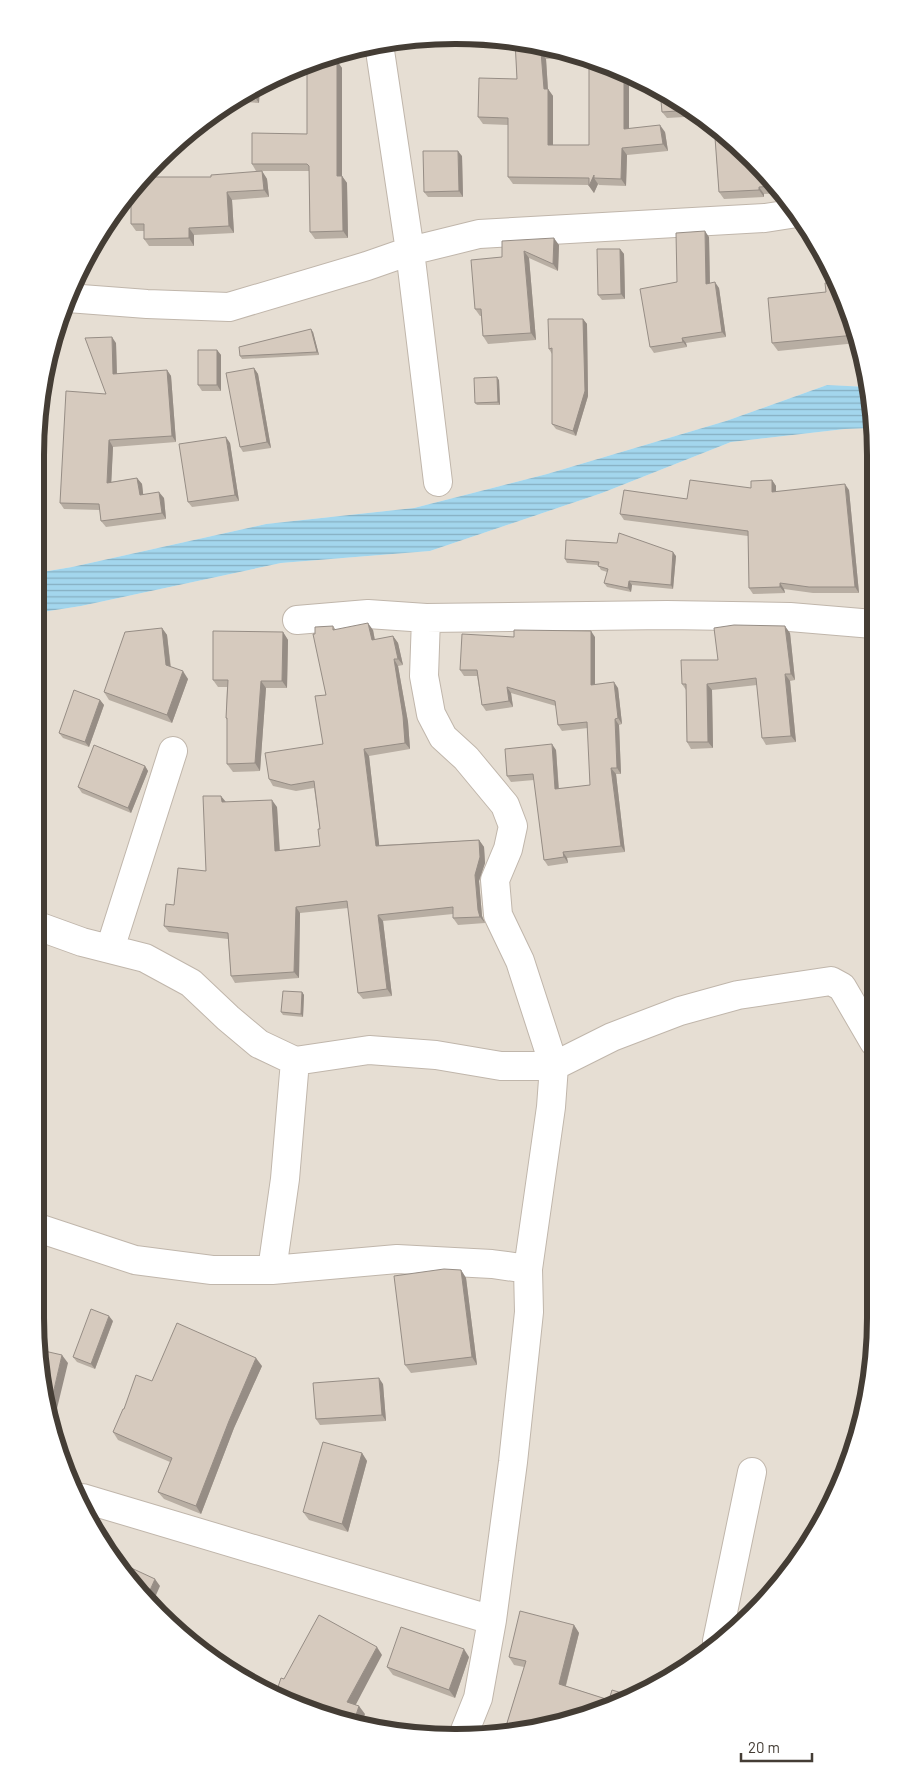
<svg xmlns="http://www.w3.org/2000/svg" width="911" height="1773" font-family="Barlow,sans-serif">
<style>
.residential{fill:#e6ded3}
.water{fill:url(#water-rules)}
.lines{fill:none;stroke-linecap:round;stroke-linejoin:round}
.minor-casing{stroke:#c0b6ab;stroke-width:30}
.minor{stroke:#fff;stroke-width:28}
.wall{fill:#b8aea3}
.shaded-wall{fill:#968d85}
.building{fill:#d6cabe;stroke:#968d85}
.rim{fill:none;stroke:#443d35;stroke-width:6}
</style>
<defs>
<pattern id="water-rules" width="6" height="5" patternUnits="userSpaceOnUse" patternTransform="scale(1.25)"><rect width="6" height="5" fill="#a3d6ed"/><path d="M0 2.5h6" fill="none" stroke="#86afc1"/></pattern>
</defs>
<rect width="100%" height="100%" fill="#f2ede5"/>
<path class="residential" d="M483,36L564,49L641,78L712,122L789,200L844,295L869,387L827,385L726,421L547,474L414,508L266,524L72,567L36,573V428L49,347L78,270L122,200L178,140L245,91L320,57L400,39Z
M872,428L875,1345L862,1426L833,1503L753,1615L641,1695L510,1734L373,1730L294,1706L222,1667L122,1574L57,1453L35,1317L36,613L81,606L281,563L430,551L602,493L731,442L845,429Z"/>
<path class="water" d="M827,385L869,387L872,400V428L845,429L731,442L602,493L430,551L281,563L81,606L36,613V573L72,567L266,524L414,508L547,474L726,421Z"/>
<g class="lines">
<defs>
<path id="minor" d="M379,44L410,251L438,482
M68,298L147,304L229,307L367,266L410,251L479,234L765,218L797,213
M426,618L424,676L431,714L443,737L466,758L505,805L513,826L508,849L495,880L498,915L520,961L554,1066L551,1107L528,1269
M297,620L368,614L426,618L667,615L790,617L873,624
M35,925L82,942L145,958L191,983L228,1018L259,1044L295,1061L369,1050L436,1055L501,1066H554L612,1037L680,1011L738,995L831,981L842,987L874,1042
M110,949L173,751
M35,1227L135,1260L212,1270H272L397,1259L492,1264L528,1269L529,1312L513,1462L492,1620L478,1698L464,1733
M272,1270L285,1179L295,1061
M82,1498L492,1620
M717,1641L752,1472"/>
</defs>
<use href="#minor" class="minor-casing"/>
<use href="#minor" class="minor"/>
</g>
<path class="wall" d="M515,41L564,49L584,57L546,59L548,89L553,96V145H589V59L631,75H629V129L665,132L668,151L627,155L626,186L599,185L598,184L594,193L589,186V185L513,184L508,177V125L483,124L478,117L517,79Z
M322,57L321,61H337L342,68V176L347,183L348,238L315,239L310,232L309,171H256L252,164L307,134V63Z
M260,85L259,103L232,101L245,91Z
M660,90L702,116L667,118L662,112Z
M714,124L782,193L764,194V197L724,199L719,192Z
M462,156L463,197H428L424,192Z
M262,171L267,179L269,197L232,200L234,233L194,235V246H149L144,239V231H136L131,224L211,177Z
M709,237L710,283L719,288L726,337L686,343L687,347L654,353L650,347L677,282Z
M502,241L559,245L558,271L529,258L536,340L488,344L483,336L481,316H480L475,309L502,257Z
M620,249L624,254L625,299L602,300L598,295Z
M844,295L857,343L778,351L772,343Z
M583,319L587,324L588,396L576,436L556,429L552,424V354L549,349Z
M313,332L319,355L242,359L240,356Z
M116,343L117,374L167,370L171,376L176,442L113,447L111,482L137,478L142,484L143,495L164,498L166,519L106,527L101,521L100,510L64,509L60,503L106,394Z
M217,350L221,355V391H202L198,385Z
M254,368L258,374L271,448L243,452L240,447Z
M499,380L500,405H477L475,403Z
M230,443L239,501L192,507L188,502Z
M772,480L776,486V491L849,490L859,593H813L784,589L785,593L753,594L749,588L748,536L624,520L620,514L687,499L751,488Z
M676,556L673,589L632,585L631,592L607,587L604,583L607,572L601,570L598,565L567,563L565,559Z
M333,626L336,630H373L375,640L393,636L398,643L403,665L398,666L408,722L410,749L369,756L379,845L479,840L484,847L485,863L479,881L482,916L485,923L458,925L453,918V914L383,921L392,996L363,999L358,993L348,908L300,913L299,978L235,983L231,976L228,939L169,932L164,926L174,905L206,871L226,802L277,807L280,850L320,846V829L314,788L296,791L273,786L269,779L323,744L326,695L315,634Z
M162,628L167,635L171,667L188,679L172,723L109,700L104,692Z
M283,632L288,640L287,688H266L260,771L233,772L227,764V720L226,718L227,687H218L213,680Z
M790,633L795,680L790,681L796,742L766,745L762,738L757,685L712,690L713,748L691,749L687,742L686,690L682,684L718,660Z
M514,637H595V684L618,688L622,724L619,725L621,774H616L625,852L567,858L568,863L548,866L544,860L534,780L511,782L507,776L556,750L559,789L590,785L588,728L562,731L558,725L556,706L511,693L513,707L486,711L482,705L477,676H464L460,670Z
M100,700L104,705L89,747L63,738L59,733Z
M145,766L148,771L131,813L82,793L78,787Z
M302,992L304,995L303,1017L283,1015L281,1012Z
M461,1270L466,1278L477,1365L411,1373L405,1365Z
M113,1321L95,1369L77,1362L73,1357Z
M262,1366L234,1428L201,1514L164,1499L158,1492L170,1462L118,1440L113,1432L124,1409L152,1381Z
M383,1384L386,1421L320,1425L316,1419Z
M362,1453L367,1461L348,1532L309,1520L303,1512Z
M574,1625L579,1633L566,1686L609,1700L635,1697L516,1733L512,1731L507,1723L524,1667L514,1665L509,1657Z
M469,1657L455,1698L393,1675L387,1667Z"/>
<path class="shaded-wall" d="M541,52L546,59L548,91V89L553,96V152L548,145Z
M322,57L320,64L317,59Z
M337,61L342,68V183L337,176Z
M624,72L627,73L629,75V136L624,129Z
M260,85L259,103L254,96V87Z
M660,125L665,132L668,151L663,144Z
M622,148L627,155L626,186L621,179Z
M458,151L462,156L463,197L459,191Z
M262,171L267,179L269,197L264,190Z
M594,175V178L598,184L594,193L589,186Z
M342,176L347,183L348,238L343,231Z
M759,187L764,194V197L759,190Z
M227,192L232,200L234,233L229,226Z
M189,228L194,235V246L189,238Z
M705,231L709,237L710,289L706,284Z
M554,238L559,245L558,271L553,264Z
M620,249L624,254L625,299L621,294Z
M524,251L529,258L536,340L531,333Z
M715,282L719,288L726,337L722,332Z
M583,319L587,324L588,396L576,436L573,431Z
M311,329L313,332L319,355L317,352Z
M112,337L116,343L117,380L113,374Z
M682,338L686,343L687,347L683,342Z
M217,350L221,355V391L217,385Z
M254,368L258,374L271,448L267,442Z
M167,370L171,376L176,442L172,436Z
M497,377L499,380L500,405L498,402Z
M226,437L230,443L239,501L235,495Z
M109,440L113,447L111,489L107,483Z
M137,478L142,484L144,501L140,495Z
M772,480L776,486V497L772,492Z
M845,484L849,490L859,593L855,587Z
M159,492L164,498L166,519L162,513Z
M673,552L676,556L673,589L671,585Z
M629,581L632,585L631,592L628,588Z
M780,583L784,589L785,593L780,587Z
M368,623L373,630L376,647L372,640Z
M785,626L790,633L795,680L791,674Z
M162,628L167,635L171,672L166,665Z
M591,631L595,637V691L591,685Z
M283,632L288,640L287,688L282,681Z
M393,636L398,643L403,665L398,659Z
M394,659L398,666L408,722L410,749L405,743Z
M183,671L188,679L172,723L167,715Z
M785,674L790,681L796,742L791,736Z
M261,681L266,688L260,771L255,763Z
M614,682L618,688L622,724L618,718Z
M707,684L712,690L713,748L708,742Z
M507,687L511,693L513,707L509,701Z
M100,700L104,705L89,747L85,742Z
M615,719L619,725L621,774L617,768Z
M552,744L556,750L559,795L555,789Z
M364,749L369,756L380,852L376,846Z
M145,766L148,771L131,813L128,808Z
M611,768L616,774L625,852L621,846Z
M221,796L226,802H222Z
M272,800L277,807L280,858L275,851Z
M479,840L484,847L485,863L479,881L482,916L485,923L480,917L478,910L475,875Z
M563,852L567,858L568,863L564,857Z
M296,907L300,913L299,978L294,972Z
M378,915L383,921L392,996L387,989Z
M302,992L304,995L303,1017L301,1014Z
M461,1270L466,1278L477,1365L472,1357Z
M109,1316L113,1321L95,1369L91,1364Z
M62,1355L68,1363L53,1425L50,1407Z
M256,1358L262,1366L234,1428L201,1514L196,1506L229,1421Z
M379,1378L383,1384L386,1421L382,1415Z
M362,1453L367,1461L348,1532L342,1524Z
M155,1579L160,1586L153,1602L147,1597Z
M574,1625L579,1633L564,1692L559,1684Z
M377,1647L382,1655L353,1710L347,1702Z
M464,1649L469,1657L455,1698L449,1690Z
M359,1706L365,1714L361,1726L353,1724Z"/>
<path class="building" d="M515,41L564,49L568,51L541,52L544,89H548V145H589V59L624,72V129L660,125L663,144L622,148L621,179L594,178V175L589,186V178L508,177V118L478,117L479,78L517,79Z
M312,61H337V176H342L343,231L310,232L309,166L307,164H252V133L307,134V63Z
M254,87V96L240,95L245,91Z
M660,90L692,110L662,112Z
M714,124L776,186L759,187V190L719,192Z
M423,151H458L459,191L424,192Z
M262,171L264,190L227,192L229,226L189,228V238L144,239V224H131V190L143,177H211V175Z
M705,231L706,284L715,282L722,332L682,338L683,342L650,347L640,289L677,282L676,233Z
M554,238L553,264L524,251L531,333L483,336L481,309H475L471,260L502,257V241Z
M597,249H620L621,294L598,295Z
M836,282L844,295L855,335L772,343L768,298L826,292L825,283Z
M548,319H583L585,391L573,431L552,424V348L549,349Z
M311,329L317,352L240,356L239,347Z
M112,337L113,374L167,370L172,436L109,440L107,483L137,478L140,495L159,492L162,513L101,521L99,504L60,503L66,391L106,394L85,338Z
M198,350H217V385H198Z
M254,368L267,442L240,447L226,373Z
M497,377L498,402L475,403L474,378Z
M226,437L235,495L188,502L179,444Z
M690,480L751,488V481L772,480V492L845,484L855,587H809L780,583V587L749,588L748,531L620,514L624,490L687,499Z
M619,533L673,552L671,585L629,581L628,588L604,583L608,569L598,566L599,562L565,559L566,540L617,543Z
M368,623L372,640L393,636L398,659H394L403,716L405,743L364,749L376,846L479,840L480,857L475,875L478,910L480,917L453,918V907L378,915L387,989L358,993L347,901L296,907L294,972L231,976L228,933L164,926L166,904L174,905L178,868L206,871L203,796H221L222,802L272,800L275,851L320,846L318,829H320L314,781L291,785L269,779L265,753L323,744L315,696L326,695L313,634H315V627L333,626V630Z
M734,625L785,626L791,674H785L791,736L762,738L756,678L707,684L708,742H687L686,684H682L681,660H718L714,628Z
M162,628L166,665L183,671L167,715L104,692L125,632Z
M514,630L591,631V685L614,682L618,718L615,719L617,768H611L621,846L563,852L564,857L544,860L533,774L507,776L505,749L552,744L555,789L590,785L587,722L558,725L555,701L507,687L509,701L482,705L477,670H460L462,634L514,637Z
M213,631L283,632L282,681H261L255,763L227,764V718H226L228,680H213Z
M74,690L100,700L85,742L59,733Z
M94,745L145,766L128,808L78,787Z
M283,991L302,992L301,1014L281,1012Z
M444,1269L461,1270L472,1357L405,1365L394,1276Z
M91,1309L109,1316L91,1364L73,1357Z
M177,1323L256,1358L229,1421L196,1506L158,1492L172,1458L113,1432L123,1409H124L136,1375L152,1381Z
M40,1350L62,1355L50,1407Z
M379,1378L382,1415L316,1419L313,1383Z
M323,1442L362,1453L342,1524L303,1512Z
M114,1559L127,1566L155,1579L147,1597L122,1574Z
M520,1611L574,1625L559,1684L609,1700L612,1690L635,1697L526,1730L507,1723L526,1661L509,1657Z
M319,1615L377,1647L347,1702L359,1706L353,1724L294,1706L275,1696L281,1678L284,1679Z
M401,1627L464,1649L449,1690L387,1667Z
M391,1723L412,1731L388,1730Z"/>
<path d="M0 0H911V1773H0ZM455 44H456A411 411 0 0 1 867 455V1318A411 411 0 0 1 456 1729H455A411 411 0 0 1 44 1318V455A411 411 0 0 1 455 44Z" fill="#fff" fill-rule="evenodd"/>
<path class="rim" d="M455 44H456A411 411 0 0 1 867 455V1318A411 411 0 0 1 456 1729H455A411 411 0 0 1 44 1318V455A411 411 0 0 1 455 44Z"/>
<path d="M741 1753v8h71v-8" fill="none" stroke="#443d35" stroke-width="2.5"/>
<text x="748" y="1753" font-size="15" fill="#443d35" stroke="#ffffff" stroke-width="4" paint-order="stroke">20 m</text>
</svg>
